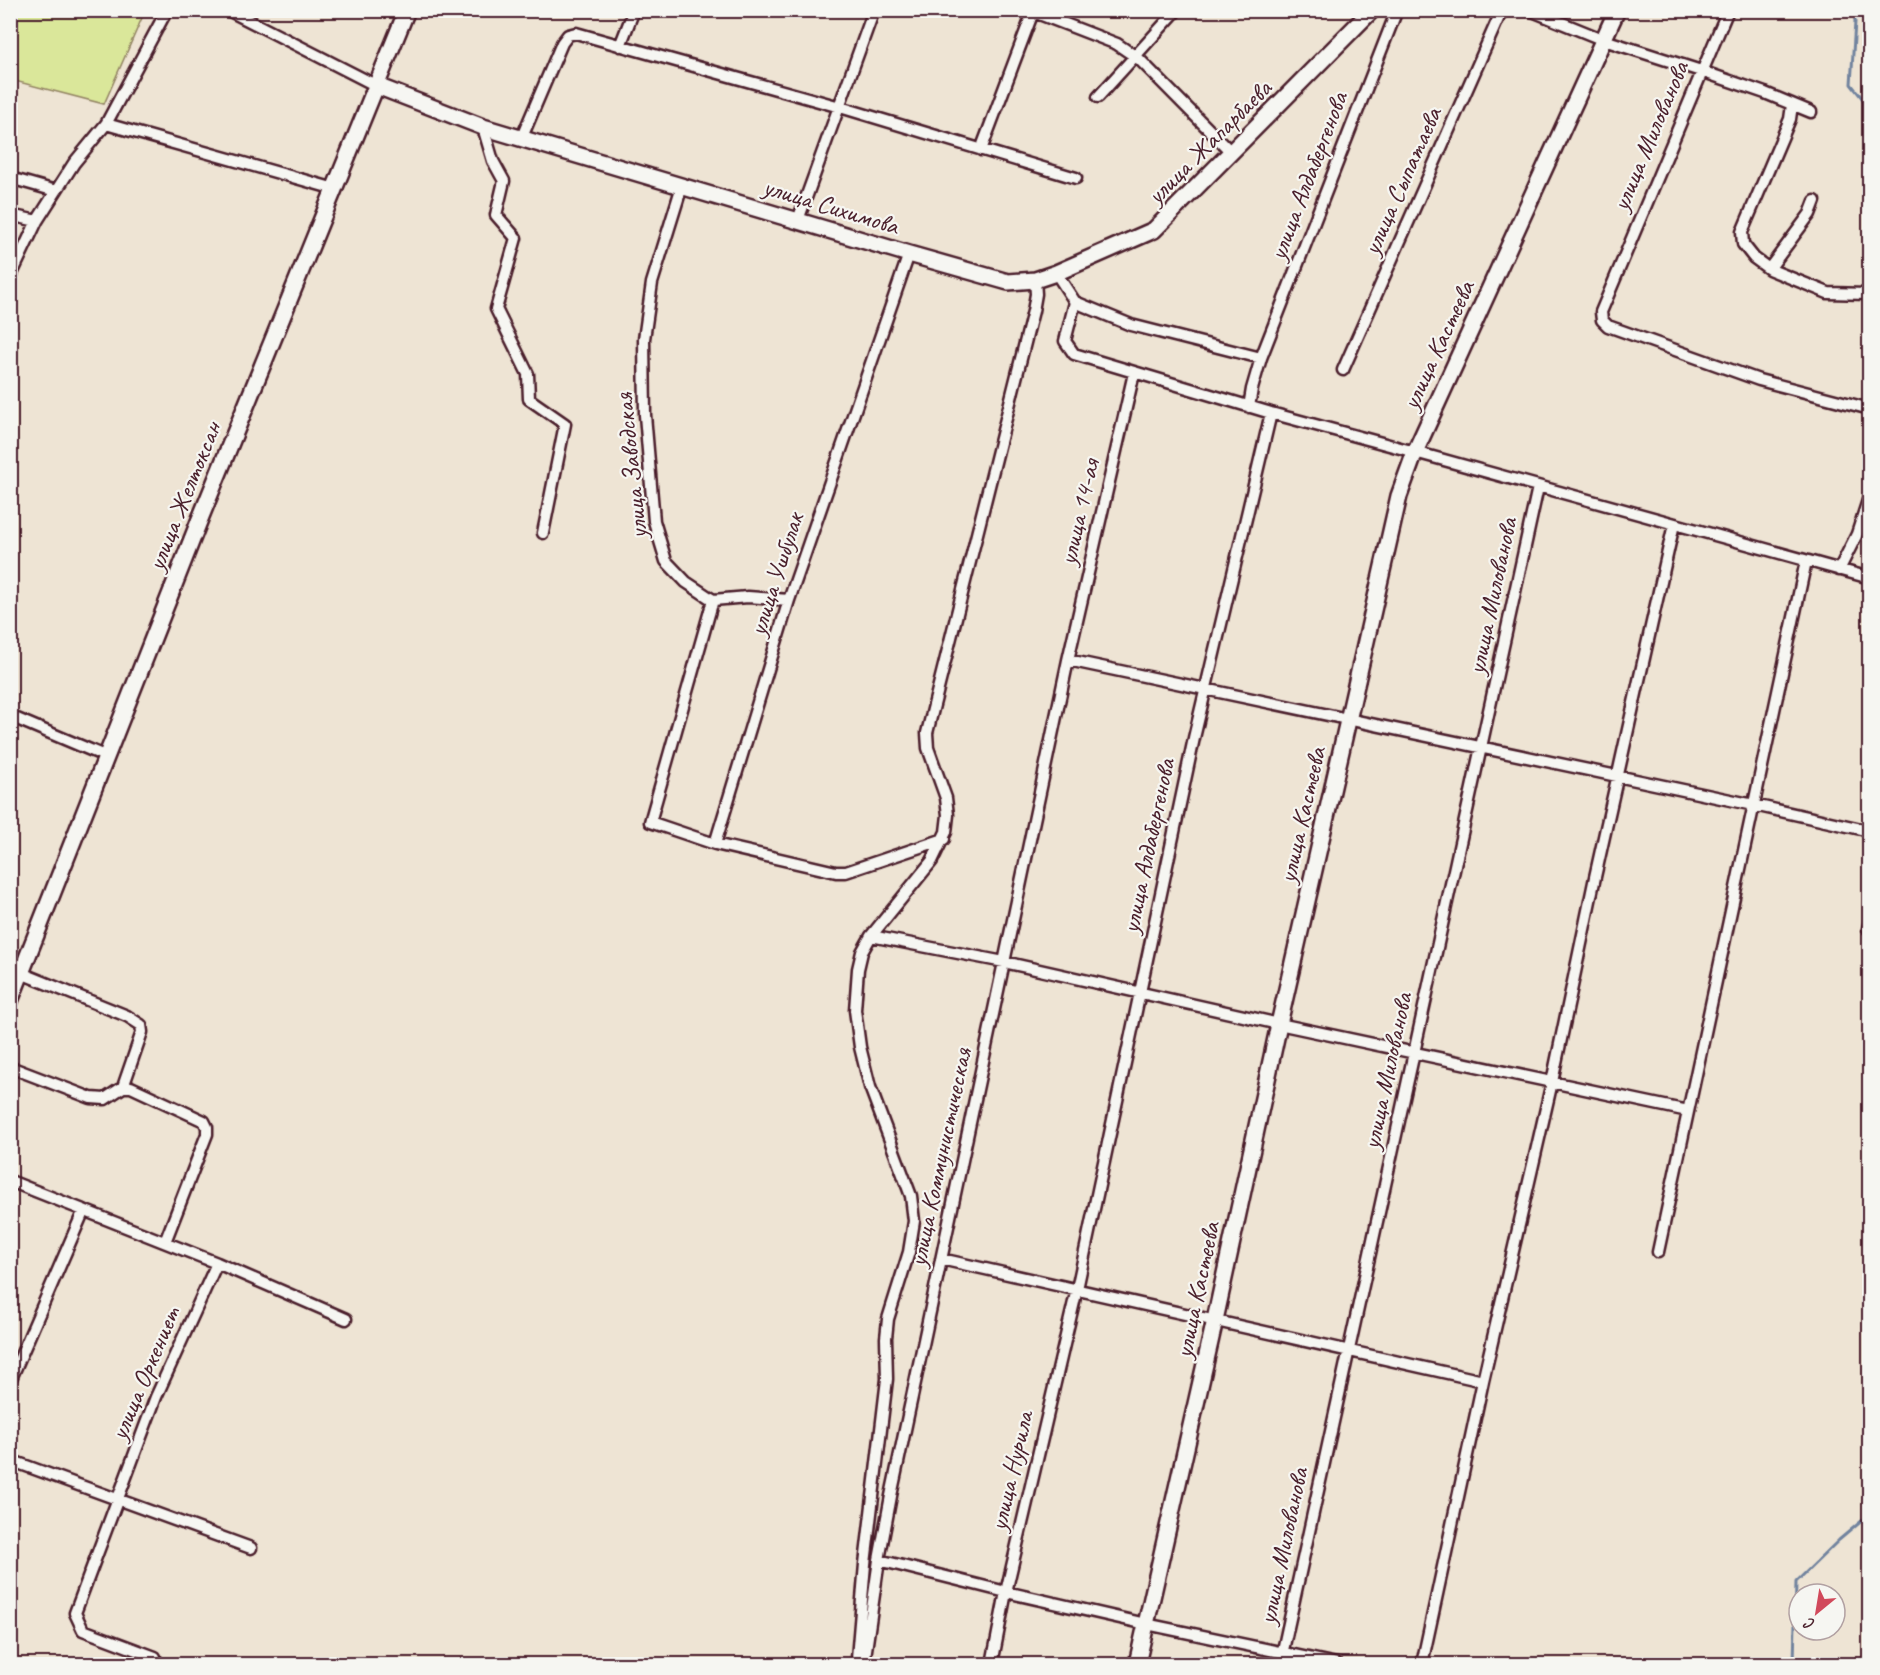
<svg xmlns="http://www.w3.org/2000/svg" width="1880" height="1675" font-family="Caveat,sans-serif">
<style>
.green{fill:#dae79a;stroke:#928362;stroke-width:1.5}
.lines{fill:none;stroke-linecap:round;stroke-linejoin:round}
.stream{stroke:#71839e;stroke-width:3}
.street-casing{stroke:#4a1f2b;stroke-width:15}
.secondary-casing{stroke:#4a1f2b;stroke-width:20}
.street{stroke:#f6f6f2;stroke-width:10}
.secondary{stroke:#f6f6f2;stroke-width:15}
.labels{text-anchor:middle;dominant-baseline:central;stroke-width:4.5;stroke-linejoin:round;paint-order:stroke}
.street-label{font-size:26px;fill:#4a1f2b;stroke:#f6f6f2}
</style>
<rect width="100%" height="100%" fill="#eee4d4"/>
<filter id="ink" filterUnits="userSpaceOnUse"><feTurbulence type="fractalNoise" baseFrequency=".0167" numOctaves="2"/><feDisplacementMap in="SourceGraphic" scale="12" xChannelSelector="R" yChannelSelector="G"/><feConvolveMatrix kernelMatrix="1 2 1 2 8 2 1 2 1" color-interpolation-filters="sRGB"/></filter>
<g filter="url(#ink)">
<path class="green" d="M10,11L11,10L145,11L104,104L11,80Z"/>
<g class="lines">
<path class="stream" d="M1854,10L1855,22L1851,84L1870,108
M1794,1664L1796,1582L1839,1540L1870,1514"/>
<defs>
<path id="street" d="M228,10L377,86
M1029,10L1117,44L1139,59L1232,153
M1530,10L1604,40L1701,71L1765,93L1811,112
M1728,10L1601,312L1602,320L1608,326L1759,380L1870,409
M620,46L634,10
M1098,97L1177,10
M1792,105L1790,119L1742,232L1743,244L1754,258L1769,269L1828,293L1867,294L1870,295
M106,124L335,189
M483,127L493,161L504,181L496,215L516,238L496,309L528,374L529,399L565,424L543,533
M522,137L562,43L568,35L576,33L840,107L1076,178
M981,150L1033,12
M10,178L56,191
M682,186L652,283L644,339L645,415L654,521L666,561L686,582L713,600L650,822L715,844L789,600L909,254
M10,215L37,221
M798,220L874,10
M1769,269L1810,214L1815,201
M1056,273L1075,302L1131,325L1261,358
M10,278L37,221L74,163L106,124L167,10
M1075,302L1065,341L1074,354L1271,413L1415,452L1870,578
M1343,370L1502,10
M1249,407L1252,389L1261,358L1397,10
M1839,570L1857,534L1870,494
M713,600L748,597L789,600
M1068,660L1754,805L1870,831
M10,716L107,757
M715,844L836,872H846L944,839
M1868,929L1870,921
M871,936L1004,962L1279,1024L1688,1111
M21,973L127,1016L141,1025L142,1032L123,1087
M10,1067L91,1098L105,1099L123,1087H131L204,1121L207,1127V1134L165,1242
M10,1181L217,1263L346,1319
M1658,1252L1806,561
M941,1259L1483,1381
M10,1381L84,1210
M10,1460L251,1548
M879,1560L1006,1592L1146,1624L1337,1664
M155,1657L83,1630L75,1613L156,1397L217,1263
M858,1664L857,1658L865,1564L887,1379L886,1338L888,1319L909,1252L914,1221L911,1196L870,1087L860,1047L855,1010L858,969L862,952L871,936L932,861L946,832L948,815L946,798L928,748L927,733L1033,311L1036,294L1035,280
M864,1664L879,1560L891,1496L1068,660L1134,373
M992,1664L1006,1592L1077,1289L1194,738L1271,413
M1280,1664L1538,487
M1422,1664L1483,1381L1552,1082L1595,877L1674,524"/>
<path id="secondary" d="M377,86L483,127L909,254L1008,282L1035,280L1056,273L1154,230L1372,10
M10,1001L200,519L407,10
M1137,1664L1215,1320L1279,1024L1399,496L1415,452L1617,10"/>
</defs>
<use href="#street" class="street-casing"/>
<use href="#secondary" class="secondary-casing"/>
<use href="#street" class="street"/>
<use href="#secondary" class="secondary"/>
</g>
</g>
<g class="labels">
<g class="street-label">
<text transform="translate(1650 136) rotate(-67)">улица Милованова</text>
<text transform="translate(1209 142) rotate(-45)">улица Жапарбаева</text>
<text transform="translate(1308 176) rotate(-69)">улица Алдабергенова</text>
<text transform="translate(1402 181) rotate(-66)">улица Сыпатаева</text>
<text transform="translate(831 206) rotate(17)">улица Сихимова</text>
<text transform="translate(1438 345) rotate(-65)">улица Кастеева</text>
<text transform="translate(631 466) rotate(-96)">улица Заводская</text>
<text transform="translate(184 496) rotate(-68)">улица Желтоксан</text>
<text transform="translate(1079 512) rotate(-77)">улица 14-ая</text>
<text transform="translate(776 574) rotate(-72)">улица Ушбулак</text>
<text transform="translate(1492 596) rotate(-78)">улица Милованова</text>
<text transform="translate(1302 815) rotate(-77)">улица Кастеева</text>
<text transform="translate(1148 846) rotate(-78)">улица Алдабергенова</text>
<text transform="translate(1387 1071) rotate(-78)">улица Милованова</text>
<text transform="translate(940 1157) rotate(-78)">улица Коммунистическая</text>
<text transform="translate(1197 1290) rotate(-78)">улица Кастеева</text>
<text transform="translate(145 1373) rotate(-67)">улица Оркениет</text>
<text transform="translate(1011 1471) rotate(-77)">улица Нурила</text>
<text transform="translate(1283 1546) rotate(-78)">улица Милованова</text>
</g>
</g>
<rect width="1880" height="1675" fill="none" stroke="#f6f6f2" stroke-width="36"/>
<rect x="18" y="18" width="1844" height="1639" fill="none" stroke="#4a1f2b" stroke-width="2" filter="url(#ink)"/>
<g transform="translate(1817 1612) rotate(210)"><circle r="28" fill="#f6f6f2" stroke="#b1a0a2" stroke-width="1.5"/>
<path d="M0-4.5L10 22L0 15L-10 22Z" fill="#d1495b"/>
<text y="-9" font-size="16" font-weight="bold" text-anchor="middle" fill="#4a1f2b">С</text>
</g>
</svg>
